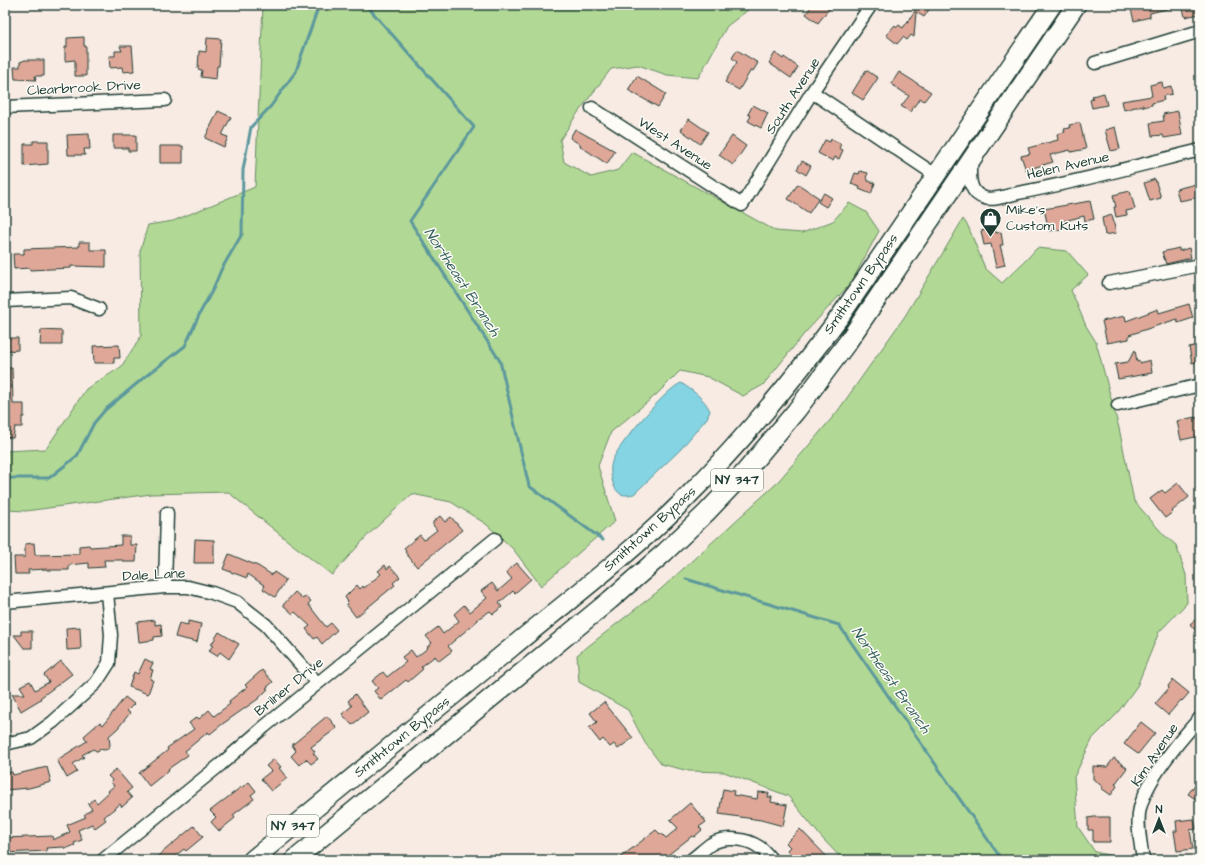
<svg xmlns="http://www.w3.org/2000/svg" width="1205" height="865" font-family="'Architects Daughter',sans-serif">
<style>
.green{fill:#b1d894;stroke:#688a64}
.water{fill:#85d4e3;stroke:#5c989d}
.lines{fill:none;stroke-linecap:round;stroke-linejoin:round}
.stream{stroke:#5c989d;stroke-width:3}
.building{fill:#dfa798;stroke:#1f3d34}
.minor-casing{stroke:#1f3d34;stroke-width:15}
.highway-casing{stroke:#1f3d34;stroke-width:21}
.minor{stroke:#fdfcf7;stroke-width:12}
.highway{stroke:#fdfcf7;stroke-width:18}
.labels{text-anchor:middle;dominant-baseline:central;stroke-width:3;stroke-linejoin:round;paint-order:stroke}
.shield{fill:#fdfcf7;stroke:#62766e;stroke-width:1}
.shield-label{font-size:13px;font-weight:bold;fill:#1f3d34}
.street-label{font-size:14px;fill:#1f3d34;stroke:#fdfcf7}
.poi-label{font-size:14px;fill:#1f3d34;stroke:#fdfcf7;text-anchor:start}
.water-label{font-size:15px;font-style:italic;fill:#386360;stroke:#fdfcf7}
</style>
<rect width="100%" height="100%" fill="#f7ebe4"/>
<filter id="ink" filterUnits="userSpaceOnUse"><feTurbulence type="fractalNoise" baseFrequency=".025" numOctaves="2"/><feDisplacementMap in="SourceGraphic" scale="8" xChannelSelector="R" yChannelSelector="G"/><feConvolveMatrix kernelMatrix="1 2 1 2 8 2 1 2 1" color-interpolation-filters="sRGB"/></filter>
<g filter="url(#ink)">
<path class="green" d="M263,5H749L748,10L727,26L698,78L667,75L638,65L611,69L577,114L560,140L564,162L591,177L618,170L632,152L776,231L802,233L833,221L849,203L866,212L879,231L851,283L804,334L763,385L743,396L708,377L680,371L657,394L611,432L598,466L615,521L541,586L513,549L486,524L451,502L412,494L368,535L332,575L288,541L228,492L151,494L26,511L5,510V451L46,449L86,389L121,367L141,336L140,251L148,225L173,221L255,187Z
M963,219L968,226L985,268L1002,283L1027,259L1037,248L1067,251L1088,275L1071,290L1086,326L1096,342L1119,428L1134,501L1164,535L1176,545L1186,575L1187,603L1159,632L1137,686L1115,716L1093,738L1074,777L1078,827L1095,852L1129,860H843L822,838L788,796L724,772L689,771L661,764L645,743L628,710L579,682L577,655L661,589L776,484L837,412L905,316Z"/>
<path class="water" d="M681,383C692,390 705,399 710,411L707,418L680,450L634,494C624,496 619,496 614,486C611,478 609,467 613,459C620,443 666,389 681,383Z"/>
<g class="lines">
<path class="stream" d="M366,5L474,127L410,221L500,361L529,486L603,540
M5,478H49L77,456L94,423L105,410L146,376L185,346L200,313L213,289L221,270L242,234L243,170L251,127L271,106L296,71L319,5
M686,579L839,625L1002,860"/>
</g>
<path class="building" d="M812,5H832L818,23L806,14Z
M919,5H932L924,17L916,12L914,37L911,35L907,40L903,37L897,44L886,35L895,25L897,27L899,25L903,28Z
M1130,5H1171V8L1150,13V17L1134,21Z
M1190,5H1200V14L1185,17L1183,8L1190,7Z
M84,37V46H86V76H75V60L65,61V47H67V38Z
M207,38L221,39L219,66H217L216,79L201,77L202,70L198,69L199,51L206,52Z
M120,46H132L134,71L123,72L122,67L110,68L109,56H115V51H122Z
M737,50L758,63L753,71L751,70L739,90L725,82L737,62L732,58Z
M775,53L783,59L784,57L798,67L791,78L769,63Z
M25,60H44V76H35L36,80L15,79L14,67H20V62Z
M866,70L878,78L863,100L852,93Z
M899,72L931,92L924,101L920,98L910,112L901,106L909,96L891,84Z
M637,76L666,94L658,107L628,90Z
M1162,82L1163,88L1171,86L1172,94L1163,96L1164,100L1152,103V105L1143,107V105L1124,110L1122,101L1152,96L1150,85Z
M1104,93L1107,105L1092,108L1090,100L1093,99L1092,96Z
M753,105L768,113L761,128L748,121L751,116L748,114Z
M218,111L231,117L222,135L228,137L224,147L205,138Z
M1178,111L1182,135L1164,138L1163,135L1152,136L1150,123L1164,121L1163,114Z
M689,119L708,132L700,144L681,130Z
M1080,123L1086,149L1071,152L1070,150L1050,155L1053,162L1026,170L1021,156L1030,154L1028,148L1058,140L1057,134L1065,132L1064,129L1070,128L1069,125Z
M1115,127L1120,149L1111,151L1105,130Z
M575,129L615,151L607,164L580,146L581,145L570,138Z
M89,134L90,149H84L85,155H68L67,135Z
M113,135H136V151H128V148H113Z
M732,136L746,146L733,165L719,155Z
M831,139L841,144L839,148L843,150L839,159L835,157L833,161L818,153L825,140L830,142Z
M33,141H48V164L24,166V144H33Z
M160,146H183V163H160Z
M802,161L811,166L806,175L797,169Z
M860,171L868,173L866,178L868,179V181L875,183L871,194L859,189L860,187L851,184L855,173L859,174Z
M1155,179L1161,198L1150,201L1144,183Z
M1200,183V197L1179,201L1176,189Z
M798,184L819,198L809,213L788,199Z
M1130,191L1135,209L1126,211L1127,215L1116,217L1114,207H1116L1113,195Z
M824,193L832,198L826,207L818,202Z
M1090,201L1094,219L1085,221L1084,216L1064,221L1065,225L1062,226L1063,229L1049,231L1044,209Z
M1112,215L1116,233L1105,235L1102,218Z
M994,226L996,233L1001,232L1003,245H1000L1005,265L996,267L991,244L984,245L981,231L986,230V228Z
M79,242H90V250H106V267L71,266V268L30,270V268L14,269L13,254H24V249L79,247Z
M1179,248V251L1189,248L1191,258L1166,264L1162,252Z
M1189,304L1193,318L1178,323L1177,319L1129,335V339L1107,343L1102,321L1125,316L1126,321L1158,309L1159,313Z
M41,330L62,331V345H40Z
M5,338H18V350L5,351Z
M119,345L120,358H114V363H94L93,346Z
M1200,345V361L1192,363L1189,347Z
M1135,350L1137,362L1140,361V363L1150,360L1152,373L1118,379L1115,364L1128,362Z
M5,368H12L13,404H24V417H22V427H15L13,438L5,437Z
M1195,417V418L1200,417V436L1181,440L1177,421Z
M1178,483L1189,497L1172,511L1173,512L1165,518L1150,499L1162,490L1165,493Z
M440,516L445,522L451,517L462,530L417,567L405,552L406,551L404,548L420,535L424,540L437,530L433,525V522Z
M121,536H130V545H137L136,562H124V560H104L105,567L89,568V563L69,565V570H47V569L28,570L29,574H15L14,557H25V544L34,543L35,555L79,554V546L89,545L90,547L121,545Z
M195,539L214,540V563H194Z
M229,554L258,566L272,575L274,572L286,580L275,597L263,589L265,586L248,574L247,578L223,569Z
M517,563L531,579L515,593L513,591L499,603L502,607L493,614L490,611L476,620L477,621L448,646L452,651L439,661L435,656L421,667L423,669L408,682L406,680L381,700L374,691L378,688L372,681L383,672L387,677L406,662L402,657L411,650L416,657L428,648L427,647L432,643L426,636L438,627L443,634L459,621L454,614L464,605L470,612L487,598L481,591L492,583L498,591L512,579L506,572Z
M385,565L387,569L390,566L400,577L393,583L395,585L356,617L346,604L348,602L345,597L357,585L360,589L363,586L364,588L381,574L378,571Z
M295,592L303,599L305,596L311,601L308,604L326,627L331,623L337,630L322,644L317,637L314,639L306,629L310,626L295,612L293,614L283,605Z
M1200,616V636L1190,624Z
M155,620V625L161,624L162,636L154,637V640L139,642L137,622Z
M188,621L201,624L197,642L175,637L179,623L188,625Z
M80,627L81,649L67,650L66,628Z
M21,631H32V648H24L14,635H21Z
M219,632L239,644L229,659L220,652L217,656L209,651L213,645H211Z
M145,659L153,663L150,669L153,670L150,679L153,680L148,694L129,687L134,672L138,674Z
M61,661L72,674L40,698L41,699L21,711L12,694H25L20,686L30,681L35,690L49,682L44,675Z
M262,670L273,682L266,688L268,689L258,699L221,725L210,734L208,732L185,751L188,755L168,769L169,770L149,786L139,773L168,750L167,748L194,729L189,723L197,717L199,719L209,710L214,716L230,704L229,701L247,687L245,685Z
M1173,680L1189,693L1182,701L1181,700L1168,715L1155,704L1169,688L1168,686Z
M355,694L368,712L352,725L342,714L352,706L348,701Z
M125,697L134,704L127,711L130,713L118,728L109,736L110,745L108,749L104,750L100,749L98,752L93,749L82,755L84,757L73,764L77,772L67,778L57,760L87,741L84,736L100,722L103,725Z
M604,702L633,738L618,749L614,744L610,747L603,739L600,742L589,728L597,722L590,713Z
M327,716L337,728L311,747L315,752L313,753L318,759L311,764L306,759L299,765L291,756L296,751L292,745Z
M1141,722L1155,733L1138,754L1124,744Z
M1114,758L1127,768L1115,784L1117,786L1111,795L1101,788L1103,787L1093,779V766L1107,767Z
M274,759L281,767L279,768L287,778L271,791L261,779L271,771L266,766Z
M47,767L51,782L29,788L5,790V773L12,772L13,775Z
M116,769L132,788L127,792L132,798L122,807L120,804L104,817L106,820L95,828L92,824L78,830L82,840L74,843L75,845L65,849L64,847L46,848L47,851L5,853V838L52,836L53,840L70,832L67,825L86,817L84,815L92,809L88,804L94,799L97,803L109,792L108,791L114,786L111,782L112,780L108,776Z
M1200,778V802L1188,794Z
M249,782L256,791L251,795L254,799L233,815L235,818L219,831L211,822L216,817L210,811L241,787V788Z
M723,789L734,791L733,795L757,799L758,792L769,793L768,797H772L771,802L787,805L783,826L761,820L719,814Z
M690,803L706,822L699,827L702,830L694,837L692,836L668,855L671,860H617L656,830L660,834L661,833L666,838L678,828L670,820Z
M1094,817H1110V842H1093V830H1088V818Z
M1194,819L1196,829L1190,830L1193,849L1177,851L1174,831H1177L1176,821Z
M194,826L203,837L186,851L184,849L170,860H153Z
M800,829L830,860H801L798,856L795,859L787,850L790,847L786,843Z"/>
<g class="lines">
<defs>
<path id="minor" d="M1095,63L1200,31
M812,92L937,176
M5,107L165,100
M592,108L742,205L812,92L871,5
M970,162C970,176 968,194 985,198C992,201 1010,195 1018,193C1079,182 1140,165 1200,150
M1109,283L1200,265
M5,301L71,298L99,309
M1118,405L1200,385
M165,587L167,513
M5,602L165,587H188L212,593L237,602L266,625L317,683
M5,744L31,738L53,722L96,683L109,663L111,635L107,593
M103,860L220,765L264,727L495,539
M691,860C698,855 704,849 711,844C724,836 746,838 759,847C764,850 768,856 772,860
M1143,860C1141,844 1136,823 1140,808C1147,779 1180,740 1200,718"/>
<path id="highway" d="M252,860C339,789 425,718 512,647C569,600 629,555 681,503C740,444 792,382 841,315L1052,5
M294,860L610,600L664,553L706,513L744,473L796,411L847,343L1076,5"/>
</defs>
<use href="#minor" class="minor-casing"/>
<use href="#highway" class="highway-casing"/>
<use href="#minor" class="minor"/>
<use href="#highway" class="highway"/>
</g>
</g>
<defs>
<symbol id="shop-pin" viewBox="-11 -11 22 30"><path d="M0 17L-7.5 6A9.5 9.5 0 1 1 7.5 6Z" fill="#1f3d34" stroke="#fdfcf7"/><path d="M-5-2.5h2.3a2.7 3.5 0 0 1 5.4 0H5L5.5 6h-11ZM-1.5-2.5h3a1.5 2.3 0 0 0-3 0Z" fill="#fff"/></symbol>
</defs>
<g fill-rule="evenodd">
<use href="#shop-pin" x="978" y="206" width="25" height="34"/>
</g>
<g class="labels">
<g class="shield">
<rect x="711" y="469" width="52" height="22" rx="3"/>
<rect x="267" y="815" width="52" height="22" rx="3"/>
</g>
<g class="shield-label">
<text x="737" y="480">NY 347</text>
<text x="293" y="826">NY 347</text>
</g>
<g class="street-label">
<text transform="translate(84 88) rotate(-3)">Clearbrook Drive</text>
<text transform="translate(793 96) rotate(-57)">South Avenue</text>
<text transform="translate(675 144) rotate(33)">West Avenue</text>
<text transform="translate(1068 166) rotate(-13)">Helen Avenue</text>
<text transform="translate(861 284) rotate(-55)">Smithtown Bypass</text>
<text transform="translate(650 529) rotate(-42)">Smithtown Bypass</text>
<text transform="translate(154 575) rotate(-3)">Dale Lane</text>
<text transform="translate(289 687) rotate(-39)">Brilner Drive</text>
<text transform="translate(402 737) rotate(-39)">Smithtown Bypass</text>
<text transform="translate(1155 755) rotate(-56)">Kim Avenue</text>
</g>
<g class="poi-label">
<text x="1006" y="210">Mike's<tspan x="1006" dy="16">Custom Kuts</tspan></text>
</g>
<g class="water-label">
<text transform="translate(462 282) rotate(57)">Northeast Branch</text>
<text transform="translate(891 680) rotate(55)">Northeast Branch</text>
</g>
</g>
<rect width="1205" height="865" fill="none" stroke="#fdfcf7" stroke-width="20"/>
<rect x="10" y="10" width="1185" height="845" fill="none" stroke="#1f3d34" stroke-width="1.5" filter="url(#ink)"/>
<g transform="translate(1159 819)" stroke="#fdfcf7" stroke-width="3" paint-order="stroke">
<path d="M0-3L7 15L0 10L-7 15Z" fill="#1f3d34"/>
<text y="-6" font-size="11" font-weight="bold" text-anchor="middle" fill="#1f3d34">N</text>
</g>
</svg>
